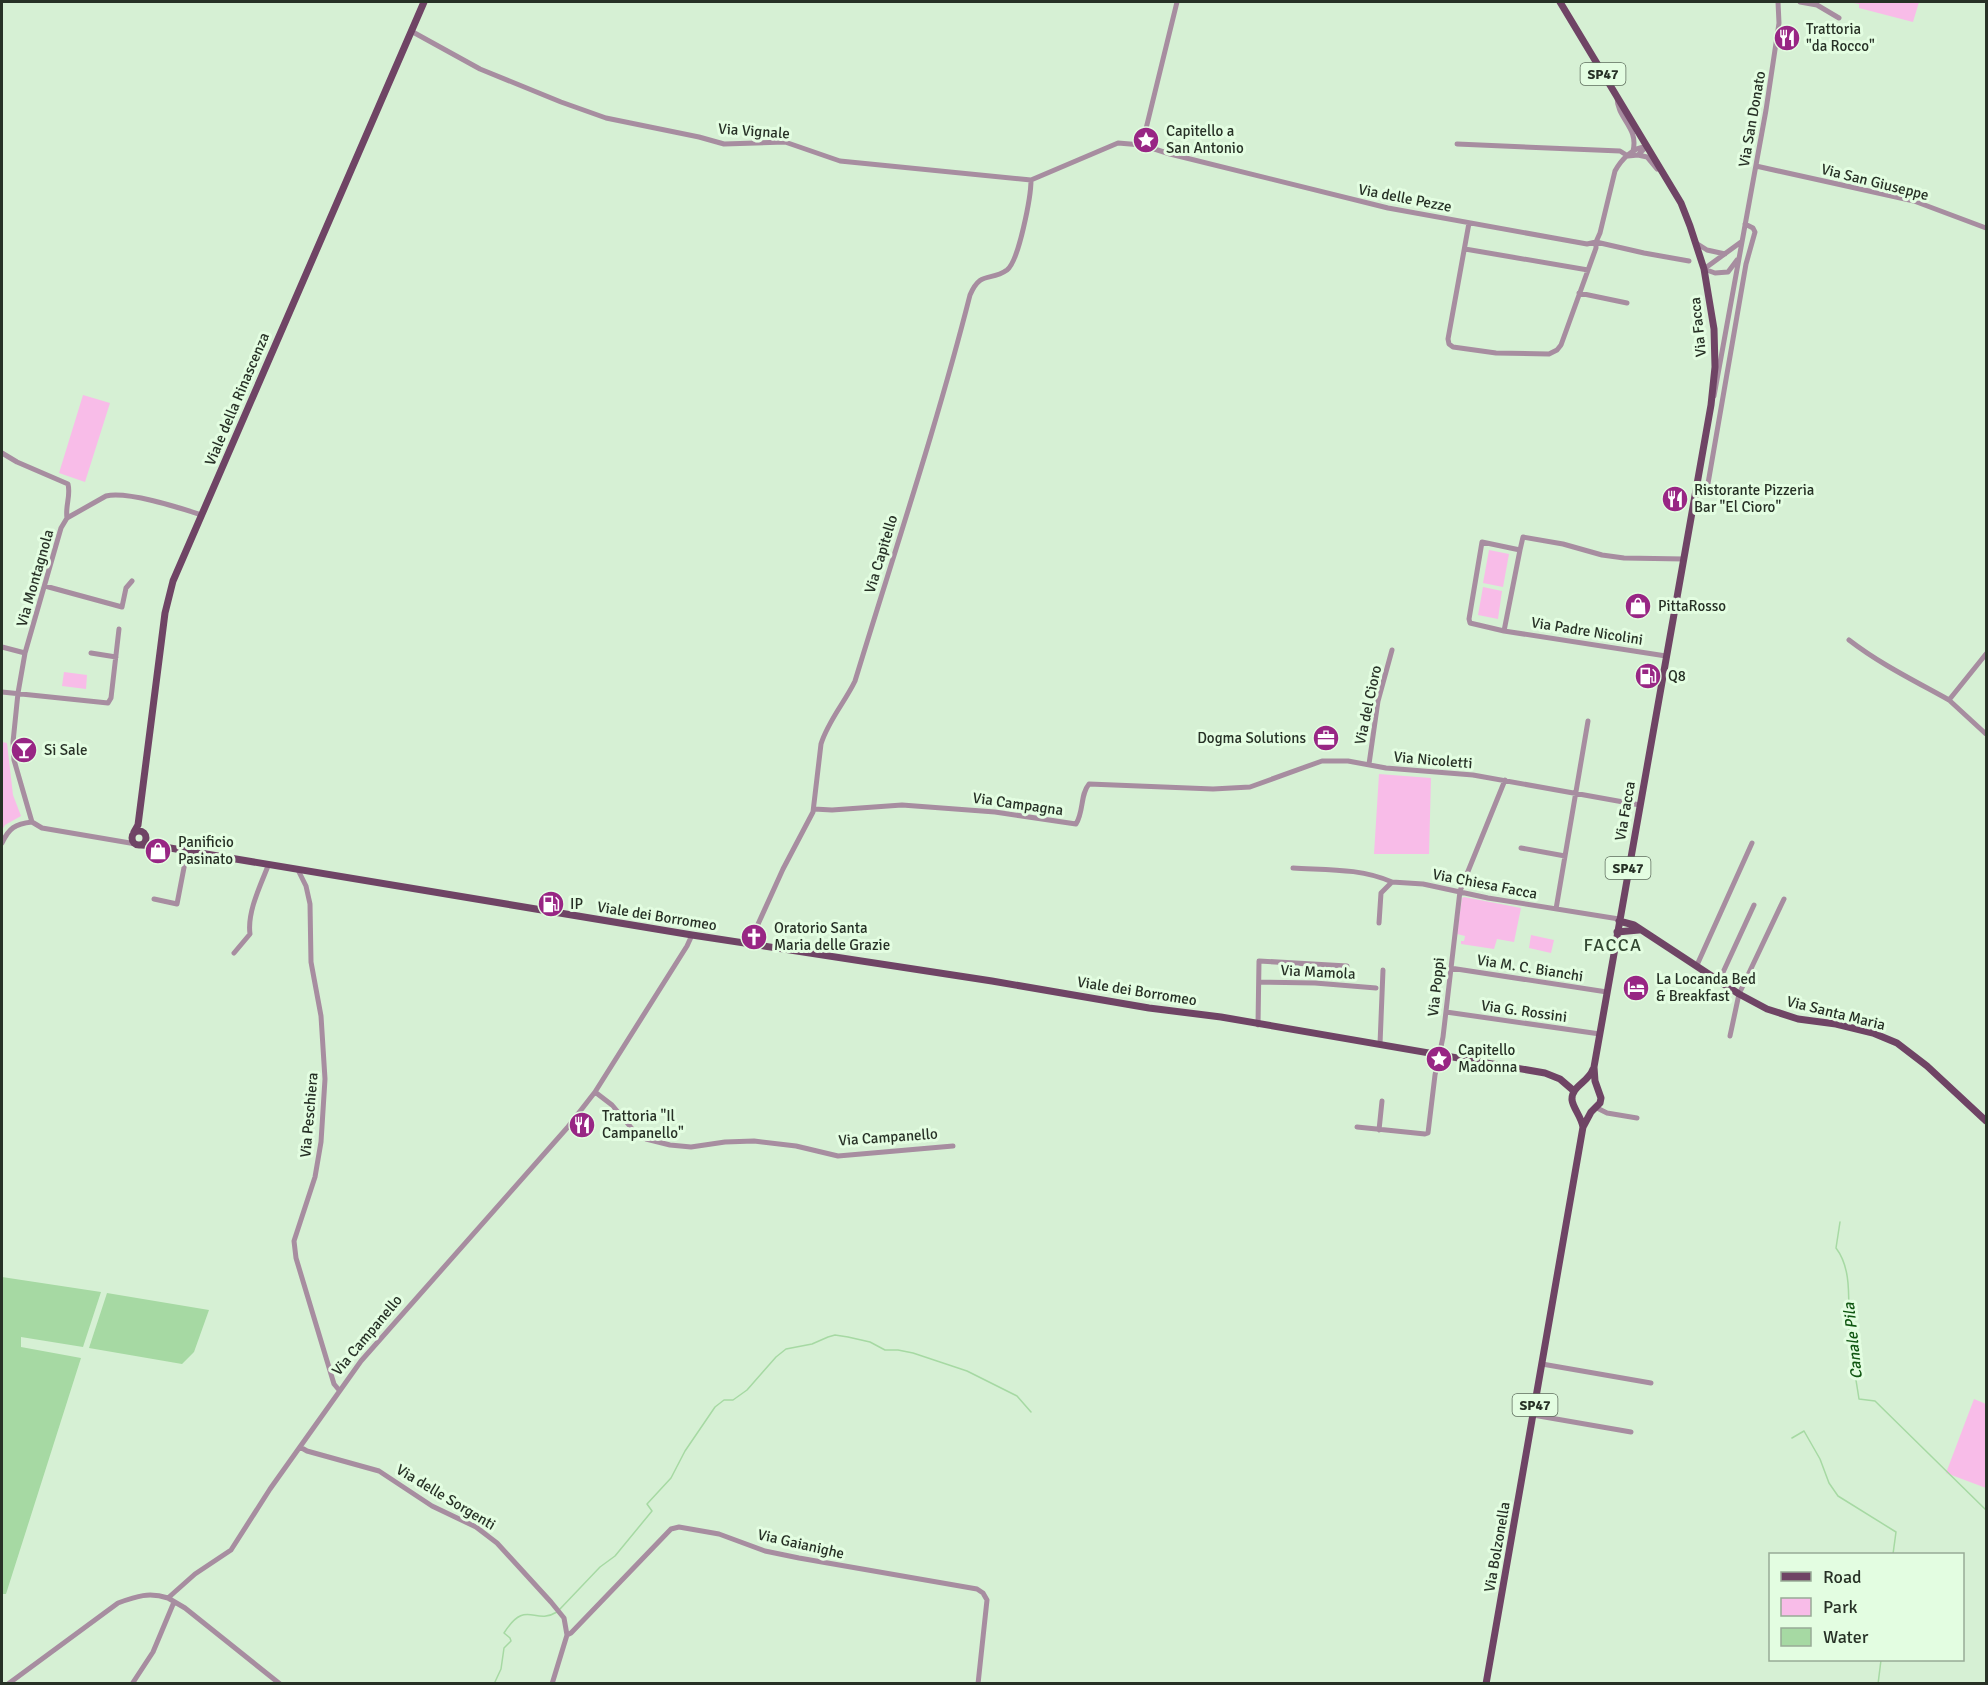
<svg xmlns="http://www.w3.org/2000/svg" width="1988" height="1685" font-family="Signika,sans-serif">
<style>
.green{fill:#f8bce8}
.water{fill:#a6d9a3}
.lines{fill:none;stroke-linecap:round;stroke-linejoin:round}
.stream{stroke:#a6d9a3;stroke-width:1.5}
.minor{stroke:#a78da0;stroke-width:5}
.major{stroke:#6f4465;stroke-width:7}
.labels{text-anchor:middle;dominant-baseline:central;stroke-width:6;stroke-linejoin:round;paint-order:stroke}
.shield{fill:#e3fde1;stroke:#5f6e5e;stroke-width:1.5}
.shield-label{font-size:14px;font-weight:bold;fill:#273126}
.poi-label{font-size:15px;fill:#273126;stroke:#e3fde1;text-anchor:start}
.street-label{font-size:15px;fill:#273126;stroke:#e3fde1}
.water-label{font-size:16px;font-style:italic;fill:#0f5611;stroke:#e3fde1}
.quarter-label{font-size:18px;letter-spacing:1.5px;fill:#344933;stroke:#e3fde1}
</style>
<rect width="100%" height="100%" fill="#d6f0d4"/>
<path class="green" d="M1848,2H1919L1913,22L1859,8V4Z
M83,395L110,403L85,482L59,473Z
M1489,550L1509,554L1503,587L1483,583Z
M1483,587L1502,591L1498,619L1478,615Z
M64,672L87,675L86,689L62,686Z
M2,742L7,743L13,795L21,816L5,825L2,830Z
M1379,774L1431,778L1429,854H1374Z
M1464,897L1521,908L1514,942L1497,939L1494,949L1461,944V941H1464L1465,936L1457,934L1462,898Z
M1531,935L1554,940L1551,953L1529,948Z
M1974,1399L1986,1404V1488L1946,1473Z"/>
<path class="water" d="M2,1277L101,1292L83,1347L21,1337V1347L81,1358L6,1594H2Z
M107,1293L209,1310L194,1352L182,1364L89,1348Z"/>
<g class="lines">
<path class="stream" d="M1840,1222L1836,1248C1855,1273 1846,1310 1850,1339C1852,1359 1856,1379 1859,1399L1875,1401L1986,1510
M1792,1438L1804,1431L1820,1459L1829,1483L1838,1496L1896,1532L1893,1554
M560,1609L600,1567L615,1556L652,1511L647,1504L671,1478L685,1451L715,1407L724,1400H733L747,1390L776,1357L786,1349L812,1344L828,1337L835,1335L848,1337L870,1342L885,1350H898L913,1353L967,1371L1017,1396L1031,1412
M494,1684L501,1669L504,1648L511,1641L510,1638L504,1633C526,1598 534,1626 557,1612
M1878,1684L1881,1660"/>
<path class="minor" d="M1800,2L1817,5L1839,18
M411,31L480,69L561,102L606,118L699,137L724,144L785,142L840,161L1031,180L1118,143L1142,145L1170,154L1388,208L1587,244L1596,242L1644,253L1689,261
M1617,97C1617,119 1639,127 1633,151
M1457,144L1620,151L1628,156L1638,155L1646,147
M1142,145L1177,2
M1638,155L1647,157L1657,169
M1756,166L1914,201L1986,228
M1469,223L1448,339L1449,344L1453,347L1496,353L1549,354L1557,350L1561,345L1596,248V242L1600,233L1615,171C1621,160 1633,147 1646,147
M1696,243L1707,250L1725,254
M1465,249L1588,270
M1704,269L1741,242
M1704,269L1715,273L1728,272L1737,260
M1579,293L1627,303
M1714,396L1766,110L1779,23L1778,2
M2,453L17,462L68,484C71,496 65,506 67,518
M1706,495L1746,264L1755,232L1753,228L1745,224
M1520,550L1523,537L1563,544L1602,555L1624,558L1684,559
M45,586L122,607L126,588L132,581
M1504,631L1520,550L1482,542L1469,619L1470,623L1504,631L1666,656
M1849,640C1880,664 1915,681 1949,700
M2,647L25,653
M91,653L116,657
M1986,654L1949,700L1986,734
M2,692L108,703L111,698L119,629
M1369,764L1378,701L1392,650
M814,809L832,810L902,805L995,812L1076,824C1084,811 1080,795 1089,784L1213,789L1250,787L1322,761H1348L1386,768L1473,775L1640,805
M2,843C9,828 15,824 32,822
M136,844L42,828L32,822L14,760L13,742L18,693L25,653L61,528L67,518L106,496C128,491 180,508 202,515
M1521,848L1565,856
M1293,868C1326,870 1361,868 1392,882
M298,870L306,886L310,904L311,962L321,1016L325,1079L321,1142L315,1177L294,1241L296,1258L334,1384L339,1390
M154,899L177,904L187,852
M1556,909L1588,721
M1379,923L1381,893L1392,882L1423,884L1488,898L1619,919
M749,944L783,869L813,812L821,744C828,721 845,702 855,681C894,553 937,425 970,295C981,270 990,282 1007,270C1019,261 1031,196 1031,180
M234,953L250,934C247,913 260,886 268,866
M1697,965L1752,843
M1450,968L1607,992
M1719,981L1754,905
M1259,982L1315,983L1376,988
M1446,1012L1600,1034
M1258,1025L1259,961L1347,966
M1730,1036L1739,994L1784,899
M1380,1044L1383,970
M595,1092L612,1105L634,1131L646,1139L670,1145L691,1147L725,1142L754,1141L796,1146L838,1156L953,1146
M1597,1108L1607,1113L1637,1118
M1357,1127L1425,1134L1428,1133L1435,1075L1443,1037L1460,891L1505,780
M1379,1130L1382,1101
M1542,1364L1651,1383
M1533,1415L1631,1432
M300,1447L307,1451L379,1471L432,1506L476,1527L497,1543L551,1602L564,1618L567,1635L552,1684
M168,1598L185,1608L280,1684
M567,1635L571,1633L671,1529L679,1527L719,1534L765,1551L799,1558L977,1589L983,1593L987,1600L978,1684
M8,1684L118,1603C137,1596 149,1592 168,1598L195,1574L231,1550L270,1489L361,1361L567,1128L595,1092L687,946L692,935
M132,1684L153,1652L174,1602"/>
<path class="major" d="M132 838a7 7 0 1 1 14 0a7 7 0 1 1-14 0Z
M134,832L138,825L165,613L173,581L424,2
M141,845L158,846L692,935L992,981L1149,1008L1221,1017L1545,1073L1560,1079L1574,1091
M1619,921L1634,925L1739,994L1767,1009L1798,1019L1836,1024L1873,1033L1897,1043L1927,1066L1986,1121
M1617,932L1639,930
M1583,1127C1581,1116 1573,1108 1572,1100C1571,1086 1589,1082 1593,1069
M1486,1684L1583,1127L1591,1112L1600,1103L1601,1098L1595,1081L1594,1067L1711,405L1715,367L1714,329L1704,269L1690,226L1681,203L1560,2"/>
</g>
<defs>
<symbol id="restaurant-disc" viewBox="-11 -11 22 22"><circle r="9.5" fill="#982684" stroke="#e3fde1"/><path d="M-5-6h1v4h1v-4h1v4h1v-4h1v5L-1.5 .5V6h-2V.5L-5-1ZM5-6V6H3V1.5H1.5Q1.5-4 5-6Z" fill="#fff"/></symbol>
<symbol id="sight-disc" viewBox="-11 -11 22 22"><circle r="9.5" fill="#982684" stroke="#e3fde1"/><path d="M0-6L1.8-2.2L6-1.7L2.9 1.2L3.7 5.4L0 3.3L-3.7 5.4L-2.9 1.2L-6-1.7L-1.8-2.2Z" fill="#fff"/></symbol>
<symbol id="shop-disc" viewBox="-11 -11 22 22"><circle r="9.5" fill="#982684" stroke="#e3fde1"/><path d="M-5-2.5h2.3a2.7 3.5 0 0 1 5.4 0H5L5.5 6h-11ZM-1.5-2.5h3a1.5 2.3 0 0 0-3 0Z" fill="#fff"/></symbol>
<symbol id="fuel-disc" viewBox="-11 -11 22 22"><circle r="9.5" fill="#982684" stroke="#e3fde1"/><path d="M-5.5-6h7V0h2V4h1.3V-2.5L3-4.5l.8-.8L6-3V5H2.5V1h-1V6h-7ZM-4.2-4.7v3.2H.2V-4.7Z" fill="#fff"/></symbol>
<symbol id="office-disc" viewBox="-11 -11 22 22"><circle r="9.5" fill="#982684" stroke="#e3fde1"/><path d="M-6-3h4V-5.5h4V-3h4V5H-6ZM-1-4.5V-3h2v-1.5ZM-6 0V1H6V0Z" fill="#fff"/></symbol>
<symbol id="bar-disc" viewBox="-11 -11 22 22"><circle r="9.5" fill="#982684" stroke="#e3fde1"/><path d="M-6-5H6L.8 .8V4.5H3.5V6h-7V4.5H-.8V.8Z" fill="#fff"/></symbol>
<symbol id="church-disc" viewBox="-11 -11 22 22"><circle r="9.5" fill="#982684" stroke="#e3fde1"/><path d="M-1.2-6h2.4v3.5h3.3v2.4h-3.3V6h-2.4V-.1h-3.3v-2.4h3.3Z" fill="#fff"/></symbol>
<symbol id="hotel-disc" viewBox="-11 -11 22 22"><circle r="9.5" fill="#982684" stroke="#e3fde1"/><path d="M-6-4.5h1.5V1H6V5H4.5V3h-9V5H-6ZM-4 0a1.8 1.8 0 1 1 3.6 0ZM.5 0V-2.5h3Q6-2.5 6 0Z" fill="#fff"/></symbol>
</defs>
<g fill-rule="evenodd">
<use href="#restaurant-disc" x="1772" y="23" width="30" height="30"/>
<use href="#sight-disc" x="1131" y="125" width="30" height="30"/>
<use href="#restaurant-disc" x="1660" y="484" width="30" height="30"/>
<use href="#shop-disc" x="1623" y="591" width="30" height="30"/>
<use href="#fuel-disc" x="1633" y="661" width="30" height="30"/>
<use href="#office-disc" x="1311" y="723" width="30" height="30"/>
<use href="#bar-disc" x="9" y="735" width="30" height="30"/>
<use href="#shop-disc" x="143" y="836" width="30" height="30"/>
<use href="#fuel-disc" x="536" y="889" width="30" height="30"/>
<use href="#church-disc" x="739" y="922" width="30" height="30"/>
<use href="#hotel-disc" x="1621" y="973" width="30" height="30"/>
<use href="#sight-disc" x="1424" y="1044" width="30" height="30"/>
<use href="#restaurant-disc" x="567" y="1110" width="30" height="30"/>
</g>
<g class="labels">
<g class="shield">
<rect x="1580.5" y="63" width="45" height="22" rx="4.5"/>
<rect x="1605.5" y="857" width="45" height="22" rx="4.5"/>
<rect x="1512.5" y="1394" width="45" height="22" rx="4.5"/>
</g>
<g class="shield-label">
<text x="1603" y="74">SP47</text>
<text x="1628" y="868">SP47</text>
<text x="1535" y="1405">SP47</text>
</g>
<g class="poi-label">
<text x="1806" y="29">Trattoria<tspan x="1806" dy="17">"da Rocco"</tspan></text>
<text x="1166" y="131">Capitello a<tspan x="1166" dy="17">San Antonio</tspan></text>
<text x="1694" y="490">Ristorante Pizzeria<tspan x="1694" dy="17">Bar "El Cioro"</tspan></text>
<text x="1658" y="606">PittaRosso</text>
<text x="1668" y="676">Q8</text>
<text x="1306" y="738" text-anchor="end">Dogma Solutions</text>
<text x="44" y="750">Si Sale</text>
<text x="178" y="842">Panificio<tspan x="178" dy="17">Pasinato</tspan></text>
<text x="570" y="904">IP</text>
<text x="774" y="928">Oratorio Santa<tspan x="774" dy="17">Maria delle Grazie</tspan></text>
<text x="1656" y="979">La Locanda Bed<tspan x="1656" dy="17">&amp; Breakfast</tspan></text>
<text x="1458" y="1050">Capitello<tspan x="1458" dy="17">Madonna</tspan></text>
<text x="602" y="1116">Trattoria "Il<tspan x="602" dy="17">Campanello"</tspan></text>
</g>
<g class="street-label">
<text transform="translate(1752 119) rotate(-80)">Via San Donato</text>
<text transform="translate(754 131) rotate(4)">Via Vignale</text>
<text transform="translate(1875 182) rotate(14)">Via San Giuseppe</text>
<text transform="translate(1405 198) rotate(11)">Via delle Pezze</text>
<text transform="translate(1698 327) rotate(-96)">Via Facca</text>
<text transform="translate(237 399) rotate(-67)">Viale della Rinascenza</text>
<text transform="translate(881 554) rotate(-73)">Via Capitello</text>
<text transform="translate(35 578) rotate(-74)">Via Montagnola</text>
<text transform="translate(1587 631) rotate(9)">Via Padre Nicolini</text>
<text transform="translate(1368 705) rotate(-78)">Via del Cioro</text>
<text transform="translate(1433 760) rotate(5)">Via Nicoletti</text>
<text transform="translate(1018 804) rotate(8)">Via Campagna</text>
<text transform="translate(1625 811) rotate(-80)">Via Facca</text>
<text transform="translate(1485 884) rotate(11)">Via Chiesa Facca</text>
<text transform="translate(657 916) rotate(9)">Viale dei Borromeo</text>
<text transform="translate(1530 968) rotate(9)">Via M. C. Bianchi</text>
<text transform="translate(1318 972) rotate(3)">Via Mamola</text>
<text transform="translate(1436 987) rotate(-84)">Via Poppi</text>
<text transform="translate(1137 991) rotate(9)">Viale dei Borromeo</text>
<text transform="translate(1524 1011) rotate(8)">Via G. Rossini</text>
<text transform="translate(1836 1013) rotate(14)">Via Santa Maria</text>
<text transform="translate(309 1115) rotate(-85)">Via Peschiera</text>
<text transform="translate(888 1137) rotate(-4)">Via Campanello</text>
<text transform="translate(367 1335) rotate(-50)">Via Campanello</text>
<text transform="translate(446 1497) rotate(31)">Via delle Sorgenti</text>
<text transform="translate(801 1544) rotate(13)">Via Gaianighe</text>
<text transform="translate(1497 1547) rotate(-80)">Via Bolzonella</text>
</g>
<g class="water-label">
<text transform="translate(1853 1341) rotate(-96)">Canale Pila</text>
</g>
<g class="quarter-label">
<text x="1613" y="945">FACCA</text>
</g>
</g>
<rect width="1988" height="1685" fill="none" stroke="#273126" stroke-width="6"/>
<rect x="1769" y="1553" width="195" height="108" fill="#e3fde1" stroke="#98ab96" stroke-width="1.5"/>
<rect x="1781" y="1572" width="30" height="9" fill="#6f4465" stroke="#98ab96" stroke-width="1.5"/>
<text x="1823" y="1583" font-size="18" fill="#273126">Road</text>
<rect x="1781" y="1598" width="30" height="18" fill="#f8bce8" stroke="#98ab96" stroke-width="1.5"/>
<text x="1823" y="1613" font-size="18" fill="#273126">Park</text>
<rect x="1781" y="1628" width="30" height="18" fill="#a6d9a3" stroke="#98ab96" stroke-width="1.5"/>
<text x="1823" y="1643" font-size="18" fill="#273126">Water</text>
</svg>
